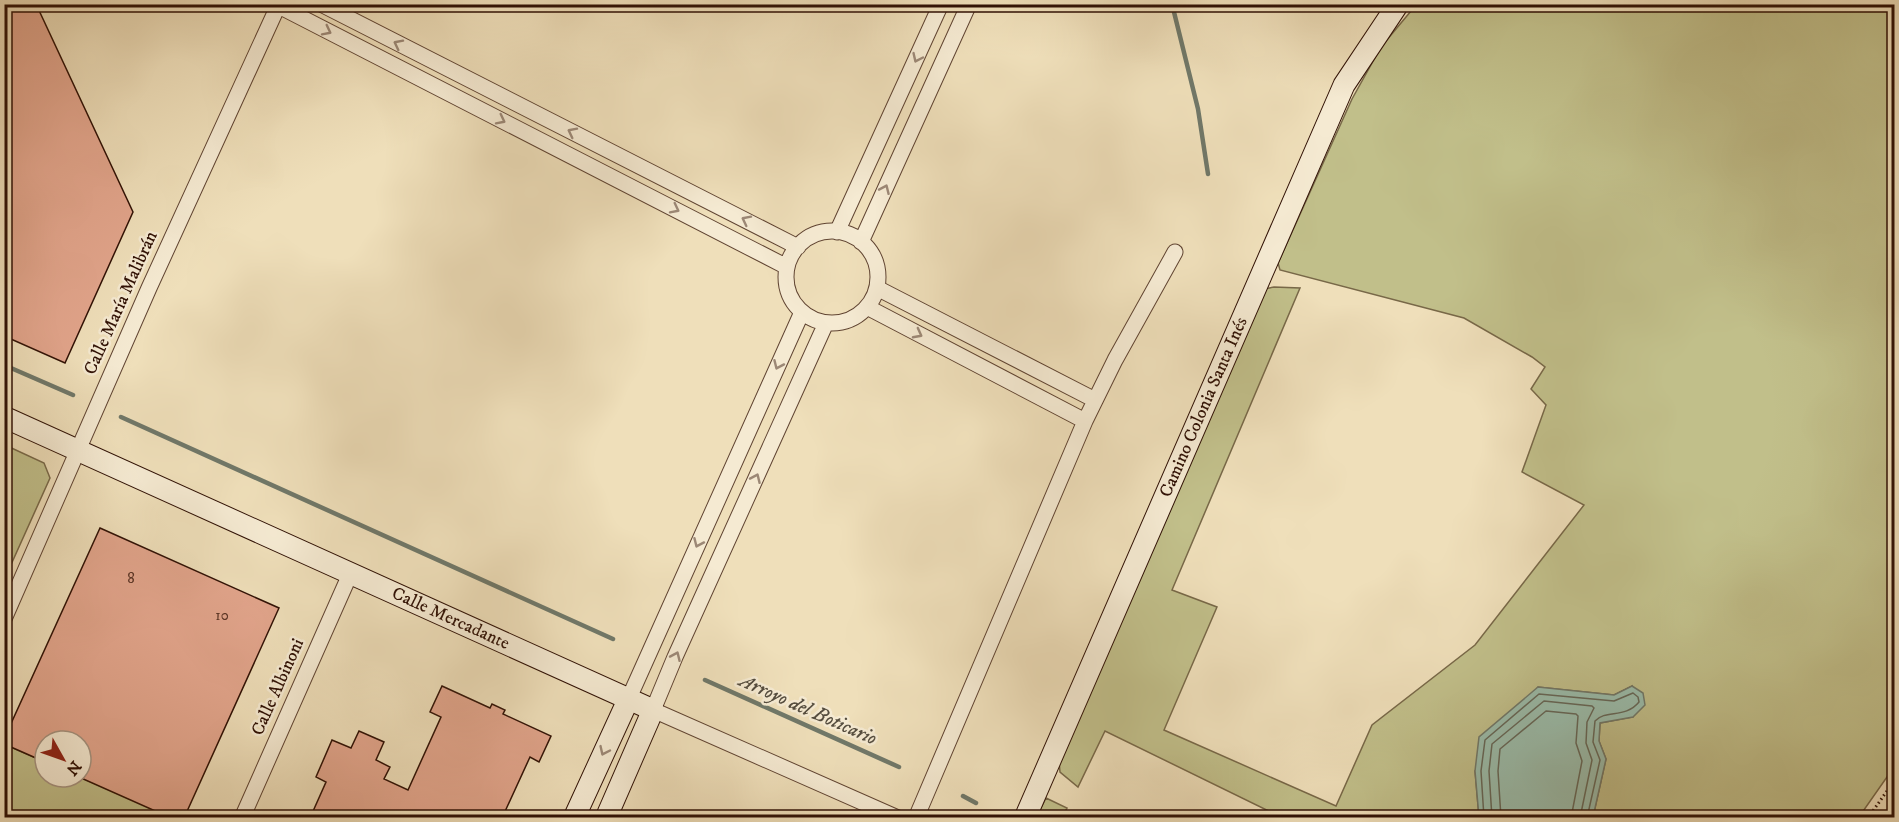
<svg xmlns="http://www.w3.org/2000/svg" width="1899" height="822" font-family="'IM FELL DW Pica',serif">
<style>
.green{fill:#c1bf8a;stroke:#786848;stroke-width:1.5}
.water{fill:#9abdac;stroke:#707869;stroke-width:1.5}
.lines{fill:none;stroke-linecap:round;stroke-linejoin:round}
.shore{stroke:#656758;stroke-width:1.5}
.stream{stroke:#707869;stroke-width:4.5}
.building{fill:#e2a58c;stroke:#301105;stroke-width:1.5}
.street-casing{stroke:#604432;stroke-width:17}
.secondary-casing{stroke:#301105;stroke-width:23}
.path{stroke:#301105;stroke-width:3;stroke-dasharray:1.5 3;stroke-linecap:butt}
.street{stroke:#f5ead2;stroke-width:15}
.secondary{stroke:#f5ead2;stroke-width:21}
.oneway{stroke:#9c8876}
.labels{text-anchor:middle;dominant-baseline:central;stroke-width:5;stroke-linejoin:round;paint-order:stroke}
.number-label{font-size:15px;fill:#5c3627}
.street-label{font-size:18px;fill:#301105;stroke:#f5ead2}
.water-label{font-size:20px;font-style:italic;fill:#554d3f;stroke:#f5ead2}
</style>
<rect width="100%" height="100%" fill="#efdfba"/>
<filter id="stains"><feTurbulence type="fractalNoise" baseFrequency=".00333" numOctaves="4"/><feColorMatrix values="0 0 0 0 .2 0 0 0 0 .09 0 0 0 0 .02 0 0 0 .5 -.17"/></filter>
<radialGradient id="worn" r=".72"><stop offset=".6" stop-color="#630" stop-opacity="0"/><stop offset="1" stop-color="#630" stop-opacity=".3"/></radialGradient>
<path class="green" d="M1416,5H1894V767L1859,817H1593L1606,759L1599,741L1600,723L1633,717L1632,686L1614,695L1538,687L1475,771L1479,817H1281L1105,731L1078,787L1060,772L1059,761L1264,289L1274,287L1300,288L1172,590L1217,607L1164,730L1336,806L1372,725L1475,645L1584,505L1522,472L1546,405L1531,389L1545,367L1532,357L1464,318L1280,270L1278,263L1352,99L1381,47Z
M5,445L44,463L50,478L5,578Z
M4,744L45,762V777H80L171,817H5Z
M1046,798L1067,808L1062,817L1036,818Z"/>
<path class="water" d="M1632,686L1643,693L1645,705L1633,717L1600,723L1599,741L1606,759L1593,817H1479L1475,771L1479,737L1538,687L1614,695Z"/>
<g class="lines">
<path class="shore" d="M1484,818L1481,771L1485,740L1539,694L1614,701L1633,693L1638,697L1639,702C1625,719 1606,709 1595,721L1593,742L1600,760L1587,818
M1492,818L1489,771L1492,744L1544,701L1592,706L1594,708L1587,722L1586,743L1592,760L1580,818
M1501,818L1498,771L1500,749L1546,711L1576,714L1578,716L1576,743L1582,761L1571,818"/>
<path class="stream" d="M1172,4L1198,109L1208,174
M4,365L73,395
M121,417L613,639
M705,680L899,767
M963,796L976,803"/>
</g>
<path class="building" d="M8,4H36L133,212L65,363L4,336V13Z
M100,528L279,608L184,818H171L81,778V741H45V762L4,744V739Z
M442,686L490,708L492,704L505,710L503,714L551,736L539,762L530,757L502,818H310L326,782L316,777L332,740L351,748L359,731L384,742L376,760L390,767L384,779L408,790L441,717L430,712Z"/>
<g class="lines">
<defs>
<path id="street" d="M275,4L787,267
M321,4L798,247
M786 277a46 46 0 1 1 92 0a46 46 0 1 1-92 0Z
M837,232L941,4
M861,242L969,4
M877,288L1095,400
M867,307L1085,421
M826,323L675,657L653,710L898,818
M4,619L149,288L278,6
M629,698L802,312
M242,818L351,572
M916,818L1085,421L1115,360L1175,252"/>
<g id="secondary">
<path id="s1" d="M4,417L653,710L606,818"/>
<path d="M574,818L629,698"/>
<path id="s2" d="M1025,818L1344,85L1398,4"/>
</g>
</defs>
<use href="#street" class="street-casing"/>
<use href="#secondary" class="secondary-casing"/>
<path class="path" d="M1868,818L1894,781"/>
<use href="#street" class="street"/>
<use href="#secondary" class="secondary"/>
</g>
<defs><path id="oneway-chevron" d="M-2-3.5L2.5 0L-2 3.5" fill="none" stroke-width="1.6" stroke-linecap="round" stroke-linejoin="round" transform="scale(1.5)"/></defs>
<g class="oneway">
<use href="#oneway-chevron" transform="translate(327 31) rotate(27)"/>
<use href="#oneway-chevron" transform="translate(398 44) rotate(-153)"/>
<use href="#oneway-chevron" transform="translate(917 58) rotate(115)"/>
<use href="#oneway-chevron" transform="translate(501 120) rotate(27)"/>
<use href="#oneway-chevron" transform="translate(572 132) rotate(-153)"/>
<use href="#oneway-chevron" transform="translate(885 189) rotate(-66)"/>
<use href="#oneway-chevron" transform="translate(675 209) rotate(27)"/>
<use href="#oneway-chevron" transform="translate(746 220) rotate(-153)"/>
<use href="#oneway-chevron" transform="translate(918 334) rotate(28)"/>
<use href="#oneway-chevron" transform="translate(778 365) rotate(114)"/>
<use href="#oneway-chevron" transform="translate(756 478) rotate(-66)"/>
<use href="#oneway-chevron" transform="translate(698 543) rotate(114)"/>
<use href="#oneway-chevron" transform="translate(676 656) rotate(-66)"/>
<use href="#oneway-chevron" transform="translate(604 751) rotate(115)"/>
</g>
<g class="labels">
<g class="number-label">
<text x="131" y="578">8</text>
<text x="222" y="615">10</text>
</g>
<g class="street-label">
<text transform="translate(121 303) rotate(-66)">Calle María Malibrán</text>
<text stroke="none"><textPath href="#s2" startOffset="448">Camino Colonia Santa Inés</textPath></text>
<text stroke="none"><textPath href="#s1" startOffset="490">Calle Mercadante</textPath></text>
<text transform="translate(278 687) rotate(-66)">Calle Albinoni</text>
</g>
<g class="water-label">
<text transform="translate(808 710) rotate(24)">Arroyo del Boticario</text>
</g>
</g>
<rect width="1899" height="822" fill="none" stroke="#efdfba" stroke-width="24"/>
<rect x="6" y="6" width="1887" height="810" fill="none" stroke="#301105" stroke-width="3"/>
<rect x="12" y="12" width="1875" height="798" fill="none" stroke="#301105" stroke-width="1.5"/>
<g transform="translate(63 759) rotate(130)"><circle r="28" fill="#f5ead2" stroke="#a69380" stroke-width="1.5"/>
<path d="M0-4.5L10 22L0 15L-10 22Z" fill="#8f2418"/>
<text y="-9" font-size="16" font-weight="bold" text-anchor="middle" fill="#301105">N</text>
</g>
<rect width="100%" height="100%" filter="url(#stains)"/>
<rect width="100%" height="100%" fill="url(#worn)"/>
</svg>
